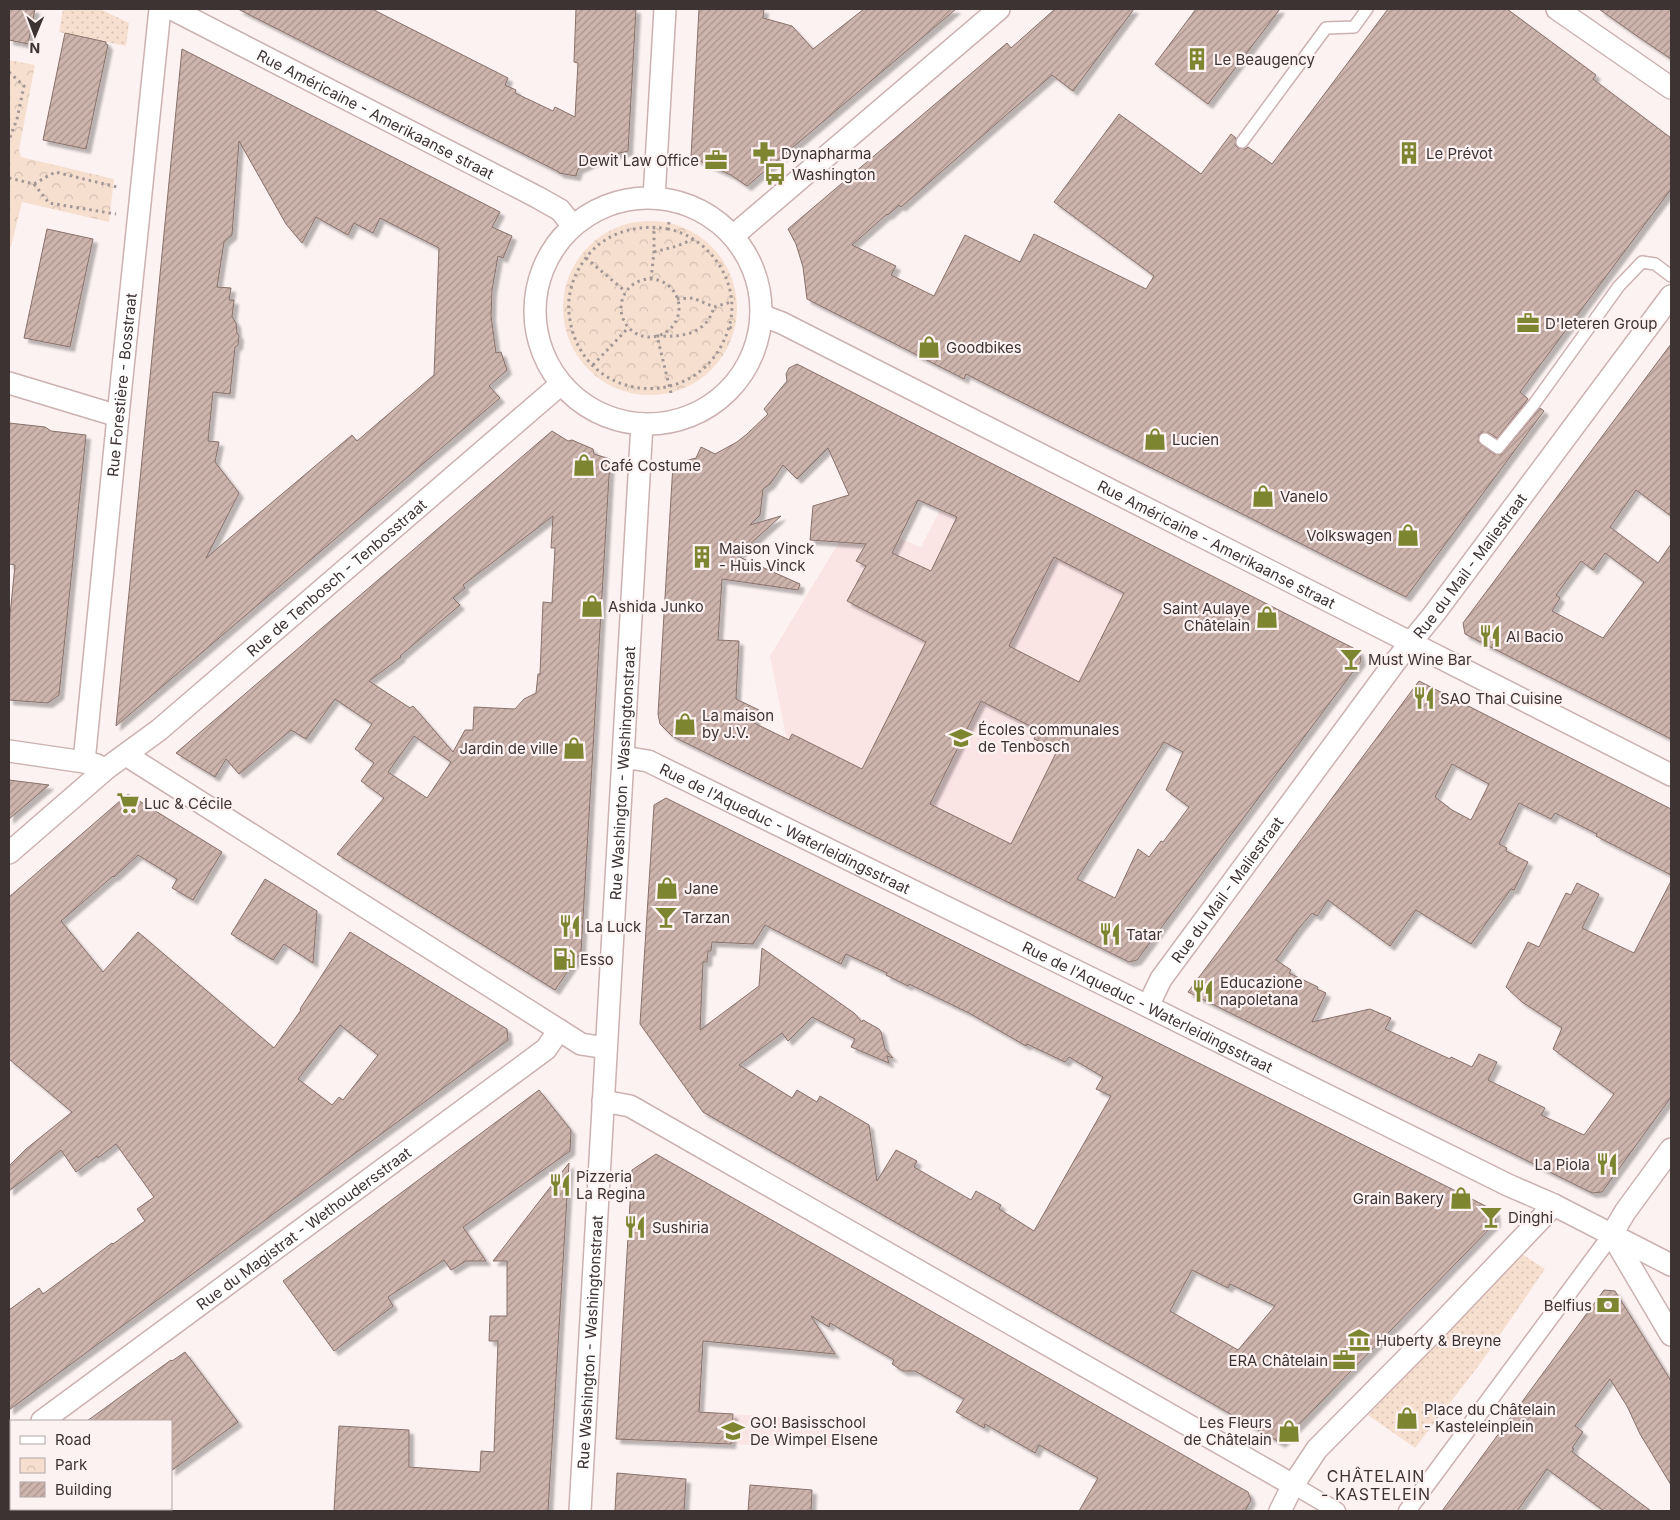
<svg xmlns="http://www.w3.org/2000/svg" width="1680" height="1520" font-family="Inter,sans-serif">
<style>
.built{fill:#fbe4e4}
.grass{fill:url(#grass-dots)}
.park{fill:url(#park-crowns)}
.building{fill:url(#building-hatch);stroke:#88716a;fill-rule:evenodd;filter:url(#shadow)}
.lines{fill:none;stroke-linecap:round;stroke-linejoin:round}
.service-casing{stroke:#ccb1b1;stroke-width:14}
.pedestrian-casing{stroke:#ccb1b1;stroke-width:19}
.minor-casing{stroke:#ccb1b1;stroke-width:24}
.path{stroke:#a29797;stroke-width:3;stroke-dasharray:2.5 4;stroke-linecap:butt}
.service{stroke:#fff;stroke-width:11}
.pedestrian{stroke:#fff;stroke-width:16}
.minor{stroke:#fff;stroke-width:21}
.labels{text-anchor:middle;dominant-baseline:central;stroke-width:4.5;stroke-linejoin:round;paint-order:stroke}
.poi-label{font-size:15px;fill:#3e3333;stroke:#fdf2f2;text-anchor:start}
.street-label{font-size:15px;fill:#3e3333;stroke:#fdf2f2}
.neighbourhood-label{font-size:16px;letter-spacing:1px;fill:#3e3333;stroke:#fdf2f2}
</style>
<defs>
<pattern id="grass-dots" width="8" height="8" patternUnits="userSpaceOnUse" patternTransform="scale(1.25)"><rect width="8" height="8" fill="#f7dfcf"/><path d="M2 2h.1M6 6h.1" fill="none" stroke="#d5c0b2" stroke-width="1.8" stroke-linecap="round"/></pattern>
<pattern id="park-crowns" width="20" height="18" patternUnits="userSpaceOnUse" patternTransform="scale(1.25)"><rect width="20" height="18" fill="#f7dfcf"/><path d="M2 6a3 3 0 1 1 6 0M12 15a3 3 0 1 1 6 0" fill="none" stroke="#d5c0b2"/></pattern>
<pattern id="building-hatch" width="6" height="6" patternUnits="userSpaceOnUse" patternTransform="scale(1.25)"><rect width="6" height="6" fill="#cdb4ac"/><path d="M-1 1l2-2M0 6l6-6M5 7l2-2" fill="none" stroke="#a8938d"/></pattern>
<filter id="shadow"><feDropShadow dx="4.5" dy="4.5" stdDeviation="1" flood-color="#0004"/></filter>
</defs>
<rect width="100%" height="100%" fill="#fdf2f2"/>
<path class="built" d="M946,498L1216,578L1048,918L799,800L770,656L853,519L921,547Z
M618,1407L858,1422L835,1448L616,1440Z"/>
<path class="grass" d="M63,9H100L129,23L126,46L59,32Z
M1520,1253L1545,1269L1480,1364L1415,1448L1368,1415Z"/>
<path class="park" d="M9,60L35,65L19,150L21,157L114,179L109,222L22,202L11,247H9Z
M563 308a87 87 0 1 1 174 0a87 87 0 1 1-174 0Z"/>
<path class="building" d="M9,9H35L28,44L9,40Z
M238,9H372L508,78L505,85L516,90L515,93L553,111L555,107L575,117L578,63L574,62L576,9H636L628,151L603,157L578,169L576,176L559,173V172Z
M699,9H764L763,18L792,26L813,49L864,9H956L747,186L731,175L691,157Z
M1055,9H1134L1073,91L1052,75L901,207L899,205L888,215L887,214L852,245L896,266L891,275L934,296L965,235L1020,262L1034,234L1146,289L1154,276L1054,202L1119,114L1201,174L1231,134L1236,138L1235,145L1238,148L1245,149L1248,147L1272,164L1388,9H1507L1596,75L1593,79L1671,138V189L1520,392L1528,399L1497,438L1489,433L1482,432L1479,435L1478,442L1494,454L1501,455L1540,408L1544,411L1406,597L966,374L964,379L807,299L803,267L796,244L788,229L1007,43L1011,48Z
M1196,9H1280L1208,104L1155,64Z
M1599,9H1671V59L1637,36Z
M65,33L106,42V44L108,45L86,149L43,140Z
M182,49L500,212L492,227L512,236L503,258L498,256L492,290L491,316L496,353L501,352L507,370L489,386L500,398L116,726ZM239,141L286,224L302,243L316,217L348,235L354,223L373,233L380,218L439,248L434,375L357,441L352,435L206,558L239,493L215,462L219,442L208,441L213,392L230,394L235,347L238,345L239,336L237,333L236,323L232,317L234,300H229L231,288L217,287L224,242L232,235Z
M47,229L93,239L70,347L24,338Z
M1671,344V516L1636,490L1610,527L1658,563L1671,544V739L1465,634L1463,623ZM1605,553L1644,582L1603,638L1552,611L1560,598L1556,595L1581,561L1593,570Z
M797,364L1359,651L1361,661L1137,960L1129,962L803,801L672,736L660,724L658,714L673,464L696,458L701,447L715,454L737,442L747,434L768,414L764,409L787,381L786,374L789,368ZM828,448L849,495L813,506L810,540L866,544L856,561L866,566L847,601L926,642L862,769L792,734L789,740L754,723L759,710L736,699L739,641L718,640L722,579L798,590L800,584L737,556L781,516L750,525L760,515L763,489L770,484L783,465L797,479ZM918,500L957,517L931,571L892,553ZM1054,557L1124,593L1079,682L1009,646ZM981,701L1038,730L1034,739L1058,749L1011,844L930,804ZM1164,742L1183,752L1166,790L1189,807L1163,842L1161,841L1149,857L1138,849L1115,898L1077,879Z
M9,423L45,427L51,431L86,435L59,695L48,703L9,700V625L15,565L9,564Z
M552,431L568,441L572,440L593,449L594,454L610,459L581,952L555,990L337,854L384,798L361,781L374,763L355,749L372,724L335,699L306,739L291,730L239,774L226,759L215,777L176,753ZM553,516L551,548H555L552,603L543,602L540,674H538L536,693L524,699L515,709L474,707L473,730H465L453,752L413,706L410,708L369,681L401,657L400,656L460,605L453,598L465,588L463,585ZM414,736L451,762L427,798L388,772Z
M1419,681L1671,809V875L1596,836L1597,834L1555,813L1551,819L1519,803L1499,844L1507,848L1506,851L1528,862L1514,890L1511,889L1471,944L1416,910L1390,946L1328,900L1317,916L1312,913L1299,928L1276,960L1291,970L1289,973L1318,987L1317,989L1326,993L1312,1022L1370,1009L1391,1018L1385,1029L1450,1059L1451,1057L1472,1067L1479,1054L1497,1062L1488,1080L1545,1108L1541,1115L1584,1135L1614,1094L1553,1049L1562,1028L1522,1002L1506,987L1528,942L1539,947L1566,893L1571,895L1577,883L1599,894L1582,928L1634,953L1671,881V1097L1602,1192L1592,1193L1188,992ZM1452,764L1489,784L1471,820L1452,810L1435,797Z
M9,780L49,785L9,819Z
M128,794L222,852L193,900L172,888L177,879L138,855L114,877L113,876L61,921L103,972L138,932L274,1048L301,1010L300,1009L350,932L507,1029L508,1040L9,1410V1310L39,1288L43,1294L112,1243L113,1244L145,1221L137,1209L154,1197L116,1144L98,1158L97,1156L76,1172L61,1150L9,1191V1166L26,1149L72,1112L9,1059V897ZM340,1025L378,1055L343,1100L339,1097L332,1105L298,1079Z
M666,798L1470,1198L1495,1211L1496,1222L1281,1443L703,1112L640,1024L654,805ZM765,925L841,964L846,954L887,973L886,975L908,986L909,984L969,1013L1026,1046L1027,1044L1065,1062L1069,1057L1103,1077L1096,1089L1111,1096L1034,1231L999,1209L1001,1205L976,1191L971,1200L914,1167L917,1161L896,1150L877,1181L869,1125L820,1096L817,1102L797,1090L792,1098L739,1065L782,1033L788,1041L812,1017L855,1039L851,1047L889,1063L887,1056L893,1058L885,1049L881,1032L879,1029L863,1020L862,1022L854,1013L762,948L759,986L700,1030L703,962H707L708,951H711L712,942L753,944ZM1192,1270L1228,1288L1230,1284L1275,1306L1238,1350L1170,1311Z
M265,879L317,911L313,963L284,944L273,960L231,934Z
M539,1090L571,1130L570,1151L463,1227L486,1261H466L451,1270L444,1260L388,1297L393,1306L334,1351L283,1281Z
M656,1154L1248,1492L1251,1500L1245,1511H1079L1098,1478L1039,1445L1035,1453L985,1424L984,1428L956,1412L964,1399L915,1371H903L892,1364L894,1360L830,1323L829,1327L811,1316L835,1354L703,1341L699,1412L733,1414L731,1444L616,1439L632,1170Z
M569,1163L548,1511H334L339,1426L409,1430V1467L480,1472L481,1451L494,1452L498,1341H489L490,1316H507V1261H493Z
M1604,1290L1615,1291L1671,1381V1485L1640,1434L1627,1406L1610,1379L1575,1426L1583,1432L1572,1448L1574,1449L1572,1452L1651,1511H1604L1547,1469L1517,1511H1442Z
M185,1352L238,1422L171,1471V1421H87L171,1360L172,1361Z
M617,1473L686,1479L684,1511H615Z
M750,1485L812,1490L811,1511H748Z"/>
<g class="lines">
<defs>
<path id="service" d="M1242,142L1326,28L1354,27L1367,9
M1485,439L1498,448L1534,404L1619,286L1642,262L1655,264L1671,276"/>
<path id="pedestrian" d="M1293,1485L1337,1511
M1407,1511L1612,1234"/>
<g id="minor">
<path id="s1" d="M172,9L537,197L560,210L573,226"/>
<path d="M1557,9L1671,88"/>
<path d="M654,198L665,9"/>
<circle cx="648" cy="311" r="113"/>
<path d="M733,236L999,9"/>
<path id="s2" d="M761,315L782,323L1671,775"/>
<path d="M9,383L118,416"/>
<path d="M9,751L84,762L97,765"/>
<path d="M126,755L581,1044L606,1048"/>
<path id="s3" d="M623,757L648,761L1113,989L1508,1185L1554,1205L1671,1265"/>
<path id="s4" d="M84,762L118,416L160,9"/>
<path id="s5" d="M9,853L107,768L159,730L561,384"/>
<path id="s6" d="M1148,1006L1161,979L1395,662L1434,614L1671,296"/>
<path d="M603,1101L630,1106L1293,1485"/>
<path d="M1612,1234L1625,1212L1671,1149"/>
<path d="M1612,1235L1671,1335"/>
<path id="s7" d="M42,1421L546,1049L559,1030"/>
<path d="M9,1446L11,1444"/>
<path id="s8" d="M580,1511L642,424"/>
<path d="M1280,1511L1293,1485L1317,1449L1435,1330L1554,1205"/>
</g>
</defs>
<use href="#service" class="service-casing"/>
<use href="#pedestrian" class="pedestrian-casing"/>
<use href="#minor" class="minor-casing"/>
<path class="path" d="M9,72L24,86L17,119L9,140
M9,178L34,184L55,172L117,187
M34,184L49,203L116,214
M669,222L668,229C710,237 742,284 729,327L734,329
M668,229C639,224 609,231 589,254C575,271 567,291 569,313C578,406 703,416 729,327
M654,252L677,246L694,239
M586,258L626,292
M651,279L654,252V226
M621 308a29 29 0 1 1 58 0a29 29 0 1 1-58 0Z
M677,299L693,298L714,307L731,302
M593,365L629,327
M671,393L657,336C682,337 706,335 714,307"/>
<use href="#service" class="service"/>
<use href="#pedestrian" class="pedestrian"/>
<use href="#minor" class="minor"/>
</g>
<defs>
<symbol id="building-bare" viewBox="-9 -9 18 18"><path d="M-4-6H4V6H1V3H-1V6H-4ZM-2.5-4.3h1.7v1.8h-1.7ZM.8-4.3h1.7v1.8H.8ZM-2.5-1h1.7V.8h-1.7ZM.8-1h1.7V.8H.8Z" fill="#7e8530" stroke="#fdf2f2" stroke-width="2.5" paint-order="stroke"/></symbol>
<symbol id="pharmacy-bare" viewBox="-9 -9 18 18"><path d="M-2-6h4v4h4v4h-4v4h-4v-4h-4v-4h4Z" fill="#7e8530" stroke="#fdf2f2" stroke-width="2.5" paint-order="stroke"/></symbol>
<symbol id="office-bare" viewBox="-9 -9 18 18"><path d="M-6-3h4V-5.5h4V-3h4V5H-6ZM-1-4.5V-3h2v-1.5ZM-6 0V1H6V0Z" fill="#7e8530" stroke="#fdf2f2" stroke-width="2.5" paint-order="stroke"/></symbol>
<symbol id="bus-bare" viewBox="-9 -9 18 18"><path d="M-5-6H5V4H4V6H2V4H-2V6H-4V4H-5ZM-3.5-4V0h7V-4ZM-3.5 1.2v1.5H-2V1.2ZM2 1.2v1.5H3.5V1.2Z" fill="#7e8530" stroke="#fdf2f2" stroke-width="2.5" paint-order="stroke"/></symbol>
<symbol id="shop-bare" viewBox="-9 -9 18 18"><path d="M-5-2.5h2.3a2.7 3.5 0 0 1 5.4 0H5L5.5 6h-11ZM-1.5-2.5h3a1.5 2.3 0 0 0-3 0Z" fill="#7e8530" stroke="#fdf2f2" stroke-width="2.5" paint-order="stroke"/></symbol>
<symbol id="restaurant-bare" viewBox="-9 -9 18 18"><path d="M-5-6h1v4h1v-4h1v4h1v-4h1v5L-1.5 .5V6h-2V.5L-5-1ZM5-6V6H3V1.5H1.5Q1.5-4 5-6Z" fill="#7e8530" stroke="#fdf2f2" stroke-width="2.5" paint-order="stroke"/></symbol>
<symbol id="bar-bare" viewBox="-9 -9 18 18"><path d="M-6-5H6L.8 .8V4.5H3.5V6h-7V4.5H-.8V.8Z" fill="#7e8530" stroke="#fdf2f2" stroke-width="2.5" paint-order="stroke"/></symbol>
<symbol id="school-bare" viewBox="-9 -9 18 18"><path d="M0-5L7-2L0 1L-7-2ZM-4 1L0 2.5L4 1V4Q0 6-4 4Z" fill="#7e8530" stroke="#fdf2f2" stroke-width="2.5" paint-order="stroke"/></symbol>
<symbol id="supermarket-bare" viewBox="-9 -9 18 18"><path d="M-6-5.5h2.5l.6 2H6L4.5 2H-2.5L-4.4-4H-6ZM-1.5 3.2a1.3 1.3 0 1 0 .1 0ZM3 3.2a1.3 1.3 0 1 0 .1 0Z" fill="#7e8530" stroke="#fdf2f2" stroke-width="2.5" paint-order="stroke"/></symbol>
<symbol id="fuel-bare" viewBox="-9 -9 18 18"><path d="M-5.5-6h7V0h2V4h1.3V-2.5L3-4.5l.8-.8L6-3V5H2.5V1h-1V6h-7ZM-4.2-4.7v3.2H.2V-4.7Z" fill="#7e8530" stroke="#fdf2f2" stroke-width="2.5" paint-order="stroke"/></symbol>
<symbol id="bank-bare" viewBox="-9 -9 18 18"><path d="M-6-4H6V4H-6ZM0-2.3a2.3 2.3 0 1 0 0 4.6a2.3 2.3 0 1 0 0-4.6Z" fill="#7e8530" stroke="#fdf2f2" stroke-width="2.5" paint-order="stroke"/></symbol>
<symbol id="museum-bare" viewBox="-9 -9 18 18"><path d="M0-6L6-3V-2H-6V-3ZM-5-1h2V3h-2ZM-1-1h2V3h-2ZM3-1h2V3H3ZM-6 4H6V6H-6Z" fill="#7e8530" stroke="#fdf2f2" stroke-width="2.5" paint-order="stroke"/></symbol>
</defs>
<g fill-rule="evenodd">
<use href="#building-bare" x="1181" y="43" width="32" height="32"/>
<use href="#pharmacy-bare" x="748" y="137" width="32" height="32"/>
<use href="#building-bare" x="1393" y="137" width="32" height="32"/>
<use href="#office-bare" x="700" y="144" width="32" height="32"/>
<use href="#bus-bare" x="759" y="158" width="32" height="32"/>
<use href="#office-bare" x="1512" y="307" width="32" height="32"/>
<use href="#shop-bare" x="913" y="331" width="32" height="32"/>
<use href="#shop-bare" x="1139" y="423" width="32" height="32"/>
<use href="#shop-bare" x="568" y="449" width="32" height="32"/>
<use href="#shop-bare" x="1247" y="480" width="32" height="32"/>
<use href="#shop-bare" x="1392" y="519" width="32" height="32"/>
<use href="#building-bare" x="686" y="541" width="32" height="32"/>
<use href="#shop-bare" x="576" y="590" width="32" height="32"/>
<use href="#shop-bare" x="1251" y="601" width="32" height="32"/>
<use href="#restaurant-bare" x="1474" y="620" width="32" height="32"/>
<use href="#bar-bare" x="1335" y="643" width="32" height="32"/>
<use href="#restaurant-bare" x="1408" y="682" width="32" height="32"/>
<use href="#shop-bare" x="669" y="708" width="32" height="32"/>
<use href="#school-bare" x="945" y="722" width="32" height="32"/>
<use href="#shop-bare" x="558" y="732" width="32" height="32"/>
<use href="#supermarket-bare" x="112" y="787" width="32" height="32"/>
<use href="#shop-bare" x="651" y="872" width="32" height="32"/>
<use href="#bar-bare" x="650" y="901" width="32" height="32"/>
<use href="#restaurant-bare" x="554" y="910" width="32" height="32"/>
<use href="#restaurant-bare" x="1094" y="918" width="32" height="32"/>
<use href="#fuel-bare" x="548" y="943" width="32" height="32"/>
<use href="#restaurant-bare" x="1187" y="975" width="32" height="32"/>
<use href="#restaurant-bare" x="1591" y="1148" width="32" height="32"/>
<use href="#restaurant-bare" x="544" y="1169" width="32" height="32"/>
<use href="#shop-bare" x="1445" y="1182" width="32" height="32"/>
<use href="#bar-bare" x="1475" y="1201" width="32" height="32"/>
<use href="#restaurant-bare" x="619" y="1211" width="32" height="32"/>
<use href="#bank-bare" x="1592" y="1289" width="32" height="32"/>
<use href="#museum-bare" x="1343" y="1324" width="32" height="32"/>
<use href="#office-bare" x="1328" y="1344" width="32" height="32"/>
<use href="#shop-bare" x="1391" y="1402" width="32" height="32"/>
<use href="#school-bare" x="717" y="1415" width="32" height="32"/>
<use href="#shop-bare" x="1273" y="1415" width="32" height="32"/>
</g>
<g class="labels">
<g class="poi-label">
<text x="1214" y="59">Le Beaugency</text>
<text x="781" y="153">Dynapharma</text>
<text x="1426" y="153">Le Prévot</text>
<text x="699" y="160" text-anchor="end">Dewit Law Office</text>
<text x="792" y="174">Washington</text>
<text x="1545" y="323">D'Ieteren Group</text>
<text x="946" y="347">Goodbikes</text>
<text x="1172" y="439">Lucien</text>
<text x="600" y="465">Café Costume</text>
<text x="1280" y="496">Vanelo</text>
<text x="1392" y="535" text-anchor="end">Volkswagen</text>
<text x="719" y="548">Maison Vinck<tspan x="719" dy="17">- Huis Vinck</tspan></text>
<text x="608" y="606">Ashida Junko</text>
<text x="1250" y="608" text-anchor="end">Saint Aulaye<tspan x="1250" dy="17">Châtelain</tspan></text>
<text x="1506" y="636">Al Bacio</text>
<text x="1368" y="659">Must Wine Bar</text>
<text x="1440" y="698">SAO Thai Cuisine</text>
<text x="702" y="715">La maison<tspan x="702" dy="17">by J.V.</tspan></text>
<text x="978" y="729">Écoles communales<tspan x="978" dy="17">de Tenbosch</tspan></text>
<text x="558" y="748" text-anchor="end">Jardin de ville</text>
<text x="144" y="803">Luc &amp; Cécile</text>
<text x="684" y="888">Jane</text>
<text x="682" y="917">Tarzan</text>
<text x="586" y="926">La Luck</text>
<text x="1126" y="934">Tatar</text>
<text x="580" y="959">Esso</text>
<text x="1220" y="982">Educazione<tspan x="1220" dy="17">napoletana</tspan></text>
<text x="1590" y="1164" text-anchor="end">La Piola</text>
<text x="576" y="1176">Pizzeria<tspan x="576" dy="17">La Regina</tspan></text>
<text x="1444" y="1198" text-anchor="end">Grain Bakery</text>
<text x="1508" y="1217">Dinghi</text>
<text x="652" y="1227">Sushiria</text>
<text x="1592" y="1305" text-anchor="end">Belfius</text>
<text x="1376" y="1340">Huberty &amp; Breyne</text>
<text x="1328" y="1360" text-anchor="end">ERA Châtelain</text>
<text x="1424" y="1409">Place du Châtelain<tspan x="1424" dy="17">- Kasteleinplein</tspan></text>
<text x="750" y="1422">GO! Basisschool<tspan x="750" dy="17">De Wimpel Elsene</tspan></text>
<text x="1272" y="1422" text-anchor="end">Les Fleurs<tspan x="1272" dy="17">de Châtelain</tspan></text>
</g>
<g class="street-label">
<text stroke="none"><textPath href="#s1" startOffset="229">Rue Américaine - Amerikaanse straat</textPath></text>
<text stroke="none"><textPath href="#s4" startOffset="379">Rue Forestière - Bosstraat</textPath></text>
<text stroke="none"><textPath href="#s2" startOffset="510">Rue Américaine - Amerikaanse straat</textPath></text>
<text stroke="none"><textPath href="#s6" startOffset="546">Rue du Mail - Maliestraat</textPath></text>
<text stroke="none"><textPath href="#s5" startOffset="428">Rue de Tenbosch - Tenbosstraat</textPath></text>
<text stroke="none"><textPath href="#s8" startOffset="739">Rue Washington - Washingtonstraat</textPath></text>
<text stroke="none"><textPath href="#s3" startOffset="178">Rue de l'Aqueduc - Waterleidingsstraat</textPath></text>
<text stroke="none"><textPath href="#s6" startOffset="141">Rue du Mail - Maliestraat</textPath></text>
<text stroke="none"><textPath href="#s3" startOffset="582">Rue de l'Aqueduc - Waterleidingsstraat</textPath></text>
<text stroke="none"><textPath href="#s7" startOffset="325">Rue du Magistrat - Wethoudersstraat</textPath></text>
<text stroke="none"><textPath href="#s8" startOffset="169">Rue Washington - Washingtonstraat</textPath></text>
</g>
<g class="neighbourhood-label">
<text x="1376" y="1476">CHÂTELAIN<tspan x="1376" dy="18">- KASTELEIN</tspan></text>
</g>
</g>
<rect width="1680" height="1520" fill="none" stroke="#3e3333" stroke-width="20"/>
<rect x="10" y="1420" width="162" height="90" fill="#fdf2f2" stroke="#b1a6a6"/>
<rect x="20" y="1436" width="25" height="8" fill="#ffffff" stroke="#b1a6a6"/>
<text x="55" y="1445" font-size="15" fill="#3e3333">Road</text>
<rect x="20" y="1458" width="25" height="15" fill="url(#park-crowns)" stroke="#b1a6a6"/>
<text x="55" y="1470" font-size="15" fill="#3e3333">Park</text>
<rect x="20" y="1482" width="25" height="15" fill="url(#building-hatch)" stroke="#b1a6a6"/>
<text x="55" y="1495" font-size="15" fill="#3e3333">Building</text>
<g transform="translate(35 35) rotate(181)" stroke="#fdf2f2" stroke-width="4" paint-order="stroke">
<path d="M0-4L9 19L0 12L-9 19Z" fill="#3e3333"/>
<text y="-8" font-size="14" font-weight="bold" text-anchor="middle" fill="#3e3333">N</text>
</g>
</svg>
